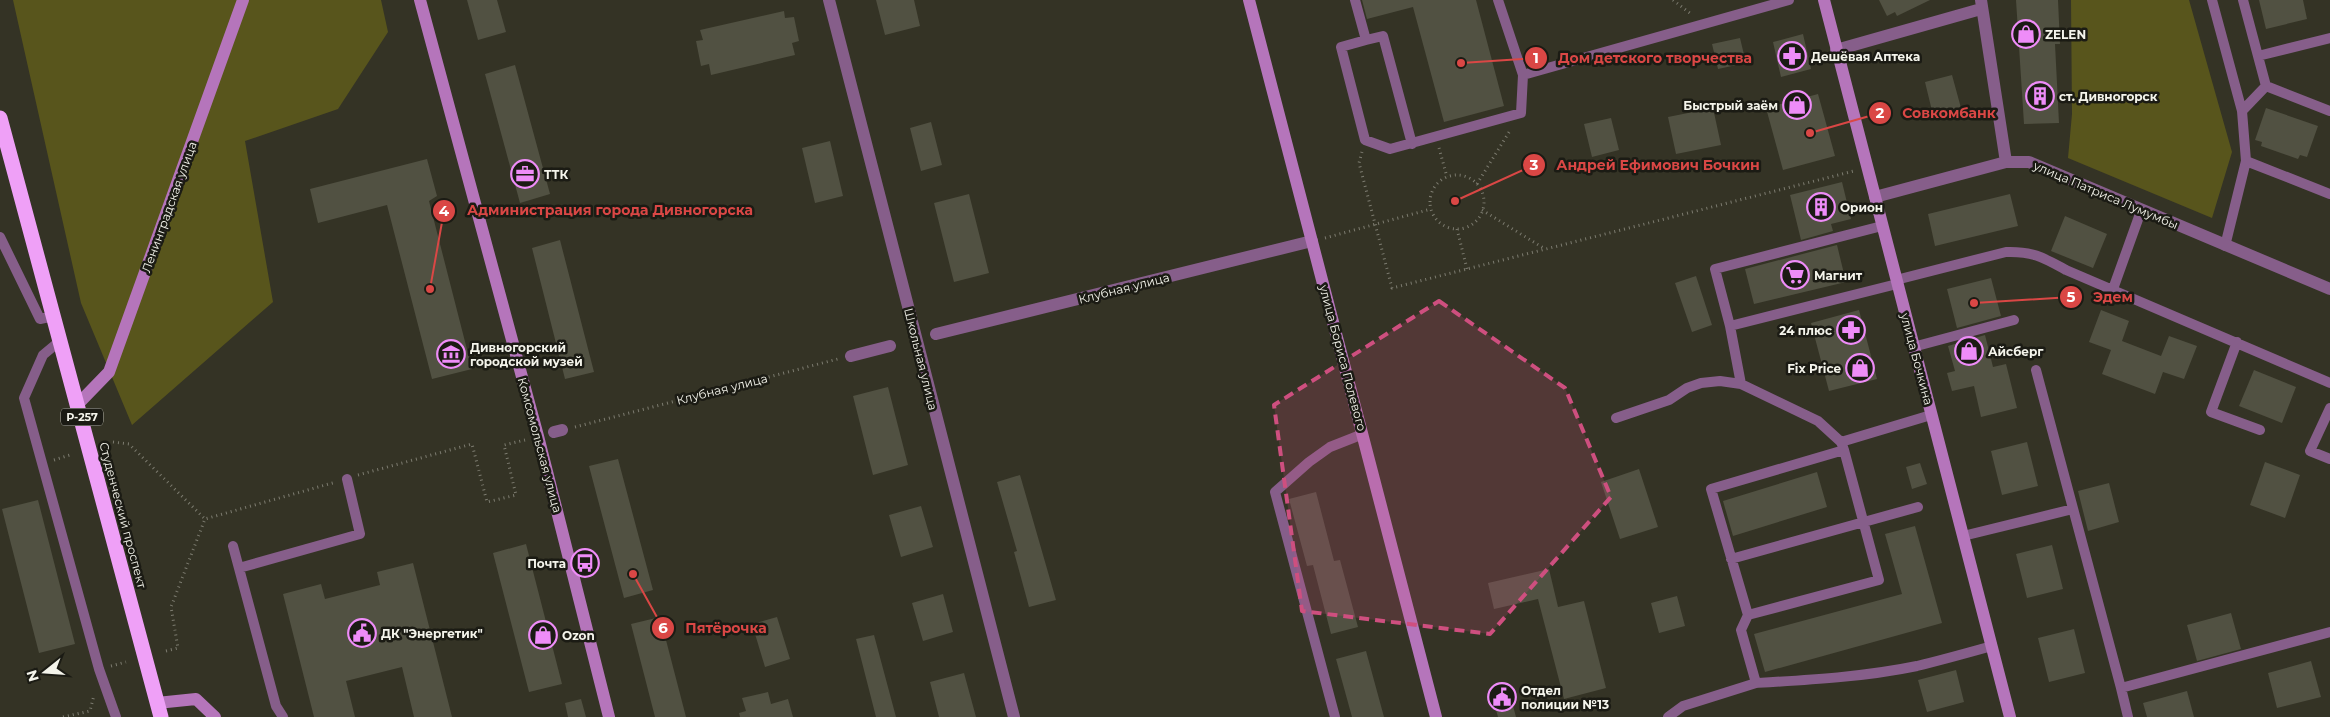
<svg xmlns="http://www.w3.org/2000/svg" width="2330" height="717" font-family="Montserrat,sans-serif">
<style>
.green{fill:#58551c}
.building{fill:#515142}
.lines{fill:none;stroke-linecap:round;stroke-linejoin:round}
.path{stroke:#7d7c70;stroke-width:3;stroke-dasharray:1 4;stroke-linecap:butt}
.lane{stroke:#865e8a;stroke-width:10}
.street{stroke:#865e8a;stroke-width:12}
.secondary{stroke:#b575bb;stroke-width:12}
.highway{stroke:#efa0f7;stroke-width:15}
.marked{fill:#ce4f7f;fill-opacity:0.2;stroke:#ce4f7f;stroke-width:4;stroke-dasharray:10 6;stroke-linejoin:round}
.labels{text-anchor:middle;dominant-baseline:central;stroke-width:5;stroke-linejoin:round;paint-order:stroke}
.shield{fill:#1b1b14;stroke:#b3b3aa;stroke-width:1}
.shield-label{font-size:11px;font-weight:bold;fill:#f4f4eb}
.poi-label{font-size:12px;font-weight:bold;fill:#f4f4eb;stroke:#1b1b14;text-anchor:start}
.street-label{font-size:12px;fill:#f4f4eb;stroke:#1b1b14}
.leader{fill:none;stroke:#da4745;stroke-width:2}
.callout-dot{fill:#da4745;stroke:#1b1b14;stroke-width:2}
.mark-label{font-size:15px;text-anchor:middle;font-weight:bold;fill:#fff}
.callout-label{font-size:14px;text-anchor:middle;font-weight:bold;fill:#da4745;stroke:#1b1b14;stroke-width:5;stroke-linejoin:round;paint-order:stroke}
</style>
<rect width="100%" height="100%" fill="#343325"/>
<path class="green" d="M13,0H381L388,32L338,109L245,141L273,302L132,425L81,303Z
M2071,0H2189L2232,152L2212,218L2068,158L2072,114Z"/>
<path class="building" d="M467,0H497L506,32L478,40Z
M876,0H914L920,26L885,35Z
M1362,0H1476L1504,106L1444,122L1413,7L1367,19Z
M1879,0H1930L1897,16L1895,12L1887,16Z
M2016,0H2058L2060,44H2055L2059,123L2024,124Z
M2259,0H2303L2307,19L2266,29Z
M784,11L785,18L794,17L799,41L792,43L795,55L711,75L709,64L701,66L696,41L703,40L700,30Z
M1803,34L1811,69L1781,77L1773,42Z
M1740,38L1746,63L1718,69L1712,44Z
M515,65L550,194L520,203L485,74Z
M1952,75L1961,108L1933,115L1925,82Z
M1818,94L1835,156L1783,170L1766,108Z
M1713,108L1721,145L1676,154L1668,117Z
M2266,108L2318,126L2307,157L2300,155L2298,159L2261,146L2262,142L2255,140Z
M1611,118L1619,150L1592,157L1584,124Z
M931,122L942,165L921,171L910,128Z
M830,141L843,196L815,203L802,148Z
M427,159L437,196L429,201L472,369L432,379L387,205L318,223L310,189Z
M1842,182L1851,219L1831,224L1833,231L1801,240L1790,195Z
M969,194L989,273L954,282L934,203Z
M2010,194L2018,226L1935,246L1928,214Z
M2065,216L2107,234L2093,268L2051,251Z
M560,240L594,372L565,379L532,248Z
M1837,245L1846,282L1754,304L1745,269Z
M1696,276L1712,325L1692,332L1675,283Z
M1991,278L2001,316L1957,328L1947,289Z
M1859,310L1877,379L1829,391L1811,323Z
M2101,310L2129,321L2122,341L2161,356L2169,336L2197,346L2184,379L2163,372L2155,394L2102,374L2111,350L2089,342Z
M1985,335L1993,367L2006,364L2017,408L1981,417L1974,386L1952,391L1947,373L1955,371L1948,346Z
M2254,370L2296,387L2282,423L2239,406Z
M888,387L908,465L873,475L853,396Z
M2027,442L2038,486L2002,495L1991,451Z
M618,459L653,590L624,598L589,466Z
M2265,462L2300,475L2285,518L2250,505Z
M1920,463L1927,484L1912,489L1906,467Z
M1639,469L1658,527L1620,539L1601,482Z
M1817,472L1827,507L1733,536L1723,501Z
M1020,475L1056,600L1029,607L1014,552L1017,551L997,482Z
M2109,483L2119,522L2088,531L2078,491Z
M1316,492L1334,561L1340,560L1358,627L1331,634L1313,565L1307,566L1289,499Z
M38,500L75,644L39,653L2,509Z
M921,506L933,547L901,557L889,515Z
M1915,526L1942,623L1765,672L1754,634L1902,594L1885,534Z
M526,544L562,684L529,692L493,553Z
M2052,545L2063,589L2027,598L2016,554Z
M413,563L452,717H414L402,667L346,681L355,717H314L283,594L321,584L325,599L380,585L377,572Z
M1549,569L1558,607L1584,601L1606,688L1564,699L1538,599L1494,609L1488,583Z
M943,594L953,632L923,641L912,603Z
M1677,596L1685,626L1659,633L1651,603Z
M2231,613L2241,649L2197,661L2187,625Z
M660,617L686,717H655L631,624Z
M777,617L790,659L765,667L752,624Z
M2074,629L2085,673L2049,682L2038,638Z
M874,635L896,717H876L856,639Z
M1366,651L1384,717H1352L1336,659Z
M2311,661L2321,697L2277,708L2268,673Z
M1956,670L1964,702L1927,712L1918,680Z
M964,673L976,717H939L930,682Z
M1507,683L1516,717H1498L1490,688Z
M2187,691L2194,717H2147L2143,703Z
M768,692L771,704L788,699L793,717H740L739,713L746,711L742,698Z
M581,699L586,717H568L565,703Z"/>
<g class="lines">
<path class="path" d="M1673,0L1691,14
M1439,148L1447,177
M1362,152L1359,163L1392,288L1854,171
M1430 202a27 27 0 1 1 54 0a27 27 0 1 1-54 0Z
M1477,184L1511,129
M1482,210L1545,249
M1457,229L1467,269
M1325,238L1431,209
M575,427L838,359
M113,442L129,444L205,519
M54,460L73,454
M358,475L472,444L487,502L516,495L504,445L525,440
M166,651L178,648L171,607L205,519L336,482
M111,666L126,662
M63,717L90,711L94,695"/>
<path class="lane" d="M1355,0L1366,40L1341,47L1365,140L1390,149L1521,113L1523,75L1789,0
M1498,0L1523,75
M2212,0L2242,111L2246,161L2225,246
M1366,40L1383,36L1412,144
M2258,56L2330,38
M2266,86L2330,111
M2242,111L2266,86L2243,0
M2246,161L2330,194
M1882,226L1715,269L1730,326L1897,284
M0,237L40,319L54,316
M1896,280L2006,252C2033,251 2044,258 2066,270L2330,383
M2113,289L2141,211
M1730,326L1741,384
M61,340L43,355L24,398L99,669L116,717
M2237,342L2211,412L2260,430
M1913,347L2014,320
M2036,370L2121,688
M2330,408L2310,451L2330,459
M1616,418L1669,400L1687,388L1701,383L1720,381L1741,384L1818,421L1841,442
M1844,450L1711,489L1748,615L1879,580L1844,450L1841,442L1931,415
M1963,536L2073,509
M233,546L276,706L283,717
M1731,559L1918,507
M239,568L360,534L347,479
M1748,615L1741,630L1756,683C1809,680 1864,677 1917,666C1942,660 1967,653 1992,646
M1335,717L1275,492L1309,462L1330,447L1363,434
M1668,717L1683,706L1756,683
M2128,717L2121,688L2330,632"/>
<path class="street" d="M829,0L1014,717
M1981,0L2006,162
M1836,50L1981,9
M1875,197L2006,162H2029L2330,289
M936,334L1312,241
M851,356L890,346
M554,432L562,430"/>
<path class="secondary" d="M420,0L538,436L609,717
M1249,0L1436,717
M1824,0L2010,717
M78,404L109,372L243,0
M157,703L196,699L215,717"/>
<path class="highway" d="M0,118L161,717"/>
</g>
<path class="marked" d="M1439,301L1565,388L1611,497L1490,634L1302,611L1274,405Z"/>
<defs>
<symbol id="shop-ring" viewBox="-11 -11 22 22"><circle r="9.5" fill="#1b1b14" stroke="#ee8cf8" stroke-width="1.5"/><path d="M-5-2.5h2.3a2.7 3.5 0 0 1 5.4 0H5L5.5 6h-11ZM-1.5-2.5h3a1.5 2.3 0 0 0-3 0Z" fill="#ee8cf8"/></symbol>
<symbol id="pharmacy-ring" viewBox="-11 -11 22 22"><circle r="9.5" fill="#1b1b14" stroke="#ee8cf8" stroke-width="1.5"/><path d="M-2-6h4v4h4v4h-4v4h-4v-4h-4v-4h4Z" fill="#ee8cf8"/></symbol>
<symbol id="building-ring" viewBox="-11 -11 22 22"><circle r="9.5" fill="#1b1b14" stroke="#ee8cf8" stroke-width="1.5"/><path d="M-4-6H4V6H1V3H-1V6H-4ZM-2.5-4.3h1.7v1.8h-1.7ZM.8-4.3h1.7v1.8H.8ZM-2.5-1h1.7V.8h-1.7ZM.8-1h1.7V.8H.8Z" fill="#ee8cf8"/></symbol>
<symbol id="office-ring" viewBox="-11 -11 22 22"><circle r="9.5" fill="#1b1b14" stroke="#ee8cf8" stroke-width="1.5"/><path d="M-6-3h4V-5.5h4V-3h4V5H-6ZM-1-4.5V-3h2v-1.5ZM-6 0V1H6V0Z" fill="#ee8cf8"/></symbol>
<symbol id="supermarket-ring" viewBox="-11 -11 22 22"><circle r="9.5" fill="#1b1b14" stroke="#ee8cf8" stroke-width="1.5"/><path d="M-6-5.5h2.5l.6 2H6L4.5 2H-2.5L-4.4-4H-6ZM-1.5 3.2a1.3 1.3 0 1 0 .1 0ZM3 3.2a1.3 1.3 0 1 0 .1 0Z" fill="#ee8cf8"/></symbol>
<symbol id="museum-ring" viewBox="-11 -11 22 22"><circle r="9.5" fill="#1b1b14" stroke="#ee8cf8" stroke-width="1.5"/><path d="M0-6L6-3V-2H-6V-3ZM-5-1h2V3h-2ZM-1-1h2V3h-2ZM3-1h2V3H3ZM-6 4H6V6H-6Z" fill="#ee8cf8"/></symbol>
<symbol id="bus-ring" viewBox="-11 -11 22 22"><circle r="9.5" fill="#1b1b14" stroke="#ee8cf8" stroke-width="1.5"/><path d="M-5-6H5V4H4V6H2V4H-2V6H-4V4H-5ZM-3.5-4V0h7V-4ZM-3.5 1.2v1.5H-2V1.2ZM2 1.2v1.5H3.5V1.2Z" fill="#ee8cf8"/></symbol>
<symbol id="civic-ring" viewBox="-11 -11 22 22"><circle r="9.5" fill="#1b1b14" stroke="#ee8cf8" stroke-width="1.5"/><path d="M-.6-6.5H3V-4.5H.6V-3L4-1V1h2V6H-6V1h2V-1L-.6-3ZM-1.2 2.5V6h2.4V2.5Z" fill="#ee8cf8"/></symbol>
</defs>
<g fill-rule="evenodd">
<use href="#shop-ring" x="2010" y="18" width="32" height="32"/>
<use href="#pharmacy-ring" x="1776" y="40" width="32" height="32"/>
<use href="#building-ring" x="2024" y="80" width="32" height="32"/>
<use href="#shop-ring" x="1781" y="89" width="32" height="32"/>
<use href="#office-ring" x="509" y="158" width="32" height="32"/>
<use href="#building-ring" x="1805" y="191" width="32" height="32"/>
<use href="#supermarket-ring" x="1779" y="259" width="32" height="32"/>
<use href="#pharmacy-ring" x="1835" y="314" width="32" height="32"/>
<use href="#shop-ring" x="1953" y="335" width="32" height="32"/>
<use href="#museum-ring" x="435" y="338" width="32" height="32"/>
<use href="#shop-ring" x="1844" y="352" width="32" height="32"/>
<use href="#bus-ring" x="569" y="547" width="32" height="32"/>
<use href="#civic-ring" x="346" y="617" width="32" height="32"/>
<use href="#shop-ring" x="527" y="619" width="32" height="32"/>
<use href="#civic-ring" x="1486" y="681" width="32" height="32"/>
</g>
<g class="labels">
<rect class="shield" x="61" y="408.5" width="42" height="17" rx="4"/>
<g class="shield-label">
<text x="82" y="417">Р-257</text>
</g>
<g class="poi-label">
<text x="2045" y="34">ZELEN</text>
<text x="1811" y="56">Дешёвая Аптека</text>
<text x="2059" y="96">ст. Дивногорск</text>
<text x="1778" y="105" text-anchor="end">Быстрый заём</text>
<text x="544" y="174">ТТК</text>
<text x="1840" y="207">Орион</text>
<text x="1814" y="275">Магнит</text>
<text x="1832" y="330" text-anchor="end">24 плюс</text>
<text x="470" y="347">Дивногорский<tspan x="470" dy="14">городской музей</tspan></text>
<text x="1988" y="351">Айсберг</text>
<text x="1841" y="368" text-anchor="end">Fix Price</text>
<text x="566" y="563" text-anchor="end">Почта</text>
<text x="381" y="633">ДК "Энергетик"</text>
<text x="562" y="635">Ozon</text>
<text x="1521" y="690">Отдел<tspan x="1521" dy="14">полиции №13</tspan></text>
</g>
<g class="street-label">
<text transform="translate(2106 195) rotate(23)">улица Патриса Лумумбы</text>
<text transform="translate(169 207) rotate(-70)">Ленинградская улица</text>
<text transform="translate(1124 288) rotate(-14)">Клубная улица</text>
<text transform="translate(1343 358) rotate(75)">улица Бориса Полевого</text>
<text transform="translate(921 359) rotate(76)">Школьная улица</text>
<text transform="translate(1917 359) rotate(75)">улица Бочкина</text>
<text transform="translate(722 389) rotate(-14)">Клубная улица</text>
<text transform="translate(540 445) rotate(75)">Комсомольская улица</text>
<text transform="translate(123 515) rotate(75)">Студенческий проспект</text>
</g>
</g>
<path class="leader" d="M1461 63L1536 58M1810 133L1880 113M1455 201L1534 165M430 289L444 211M1974 303L2071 297M633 574L663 628"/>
<g class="callout-dot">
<circle cx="1461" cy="63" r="5"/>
<circle cx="1810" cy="133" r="5"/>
<circle cx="1455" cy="201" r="5"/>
<circle cx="430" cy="289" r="5"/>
<circle cx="1974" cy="303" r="5"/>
<circle cx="633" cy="574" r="5"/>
<circle cx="1536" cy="58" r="12"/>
<circle cx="1880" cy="113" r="12"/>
<circle cx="1534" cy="165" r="12"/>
<circle cx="444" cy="211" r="12"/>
<circle cx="2071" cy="297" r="12"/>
<circle cx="663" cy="628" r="12"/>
</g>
<g class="mark-label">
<text x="1536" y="63">1</text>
<text x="1880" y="118">2</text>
<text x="1534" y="170">3</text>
<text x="444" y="216">4</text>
<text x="2071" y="302">5</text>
<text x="663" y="633">6</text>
</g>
<g class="callout-label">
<text x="1655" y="63">Дом детского творчества</text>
<text x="1949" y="118">Совкомбанк</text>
<text x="1658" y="170">Андрей Ефимович Бочкин</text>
<text x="610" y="215">Администрация города Дивногорска</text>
<text x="2113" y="302">Эдем</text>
<text x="726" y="633">Пятёрочка</text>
</g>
<g transform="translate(45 672) rotate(253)" stroke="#1b1b14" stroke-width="4" paint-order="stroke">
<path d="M0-4L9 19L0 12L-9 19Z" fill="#f4f4eb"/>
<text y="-8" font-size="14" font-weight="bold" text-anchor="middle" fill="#f4f4eb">N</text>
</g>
</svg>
